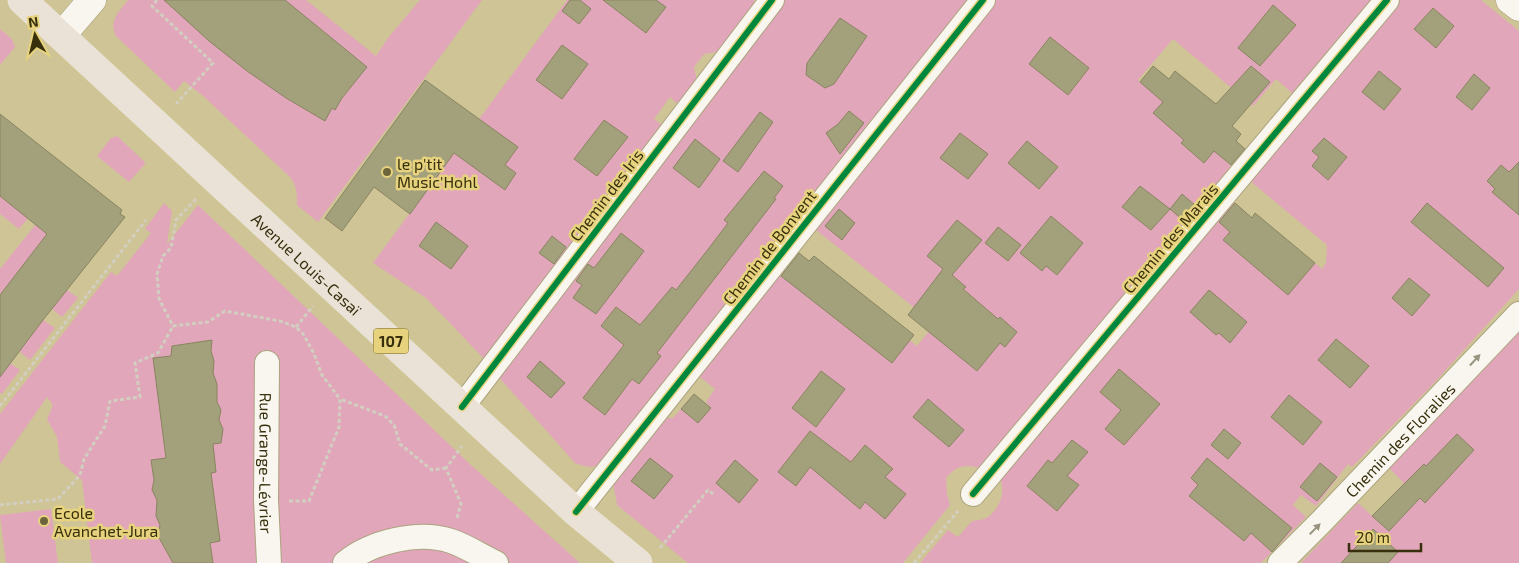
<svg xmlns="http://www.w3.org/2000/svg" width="1519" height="563" font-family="'Exo 2',sans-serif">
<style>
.green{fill:#e1a6ba}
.building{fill:#a3a07c;stroke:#898560}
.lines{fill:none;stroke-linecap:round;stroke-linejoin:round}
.minor-casing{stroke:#aca47f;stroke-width:26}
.tertiary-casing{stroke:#aca47f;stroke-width:29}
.primary-casing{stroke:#e9e4d0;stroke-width:29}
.path{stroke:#d2cec0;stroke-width:3;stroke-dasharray:4 2.5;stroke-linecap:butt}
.minor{stroke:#f8f6ef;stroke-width:24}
.tertiary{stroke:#f8f6ef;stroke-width:28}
.primary{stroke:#eae1d7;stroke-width:28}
.cycleway-casing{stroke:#e7d37e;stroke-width:9}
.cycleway{stroke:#00873e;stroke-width:6}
.oneway{fill:#98937e}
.poi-dot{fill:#6d643c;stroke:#e7d37e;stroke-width:2}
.labels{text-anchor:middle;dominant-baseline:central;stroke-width:5;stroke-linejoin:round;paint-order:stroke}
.shield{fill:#e7d37e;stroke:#6c612e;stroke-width:1}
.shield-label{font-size:15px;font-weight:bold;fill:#38300c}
.poi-label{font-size:16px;fill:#38300c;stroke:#e7d37e;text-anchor:start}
.street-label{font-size:16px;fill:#38300c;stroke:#e7d37e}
</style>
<rect width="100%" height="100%" fill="#cfc496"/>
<path class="green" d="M128,0H306L376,56L388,38L420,0H482L318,222L297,205C297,194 297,186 290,177L202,95L184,81L175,92L116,36C108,21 119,12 128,0Z
M567,0H754V7L723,51L704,54L694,67L698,86L681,107L670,97L654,119L662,125L631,164L633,175L488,363L426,298L373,263Z
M780,0H967L606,460C593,469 590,468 575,463L496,374Z
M996,0H1371L1292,93L1276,79L1253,106L1173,39L1138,80L1163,102L1159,106L1190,131L1181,144L1204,163L1214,151L1231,166L980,468C965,464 957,465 946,478L947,494L950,505L903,563H688L617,505L613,482L663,418H673L681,409L698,423L711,408L706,402L715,389L699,376L764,292L780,275L892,363L909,340L917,346L935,324L816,230Z
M1399,0H1481L1519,31V289L1435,382L1352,467L1348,464L1316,506L1301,495L1293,505L1306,517L1261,563H920L948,530L958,537L972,521C977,520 984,520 988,517C1000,508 1006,492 1000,478L1232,202L1244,211L1228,231L1295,287L1315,263L1322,269L1326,263L1327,245L1249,180Z
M0,29L12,39L15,47L0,65Z
M117,136L145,162V164L129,182L97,156L111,138Z
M0,196L28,218L19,229L0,214Z
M164,203L172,211L167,244L198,205L472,466L580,563H92L82,480L60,462L57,437L47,419L53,405L47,397L0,464V414L111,272L117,276L151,233L145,229Z
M36,224L47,234L0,295V269Z
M67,290L78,298L62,317L52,309Z
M43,320L55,328L30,360L19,351Z
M1519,331V563H1301L1358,503L1382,525L1391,516L1381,507L1404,483L1389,468Z
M10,363L20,370L2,394L0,393V376Z
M51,509L58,563H6L0,515Z"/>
<path class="building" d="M164,0H285L367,67L342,98L335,110L332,108L325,121L286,98L247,71L209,41Z
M570,0H580L591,9L579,24L562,11Z
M603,0H656L666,7L646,33Z
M1273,5L1296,25L1260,66L1238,48Z
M1433,8L1454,26L1436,48L1414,29Z
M840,18L867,36L834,84L825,88L806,75L807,63Z
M1050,37L1089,68L1068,95L1029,64Z
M562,45L588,64L562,99L536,80Z
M1153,66L1169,79L1175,71L1216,104L1251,66L1270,82L1232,126L1241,134L1236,141L1245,149L1231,165L1214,151L1204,163L1181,143L1184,140L1153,113L1163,102L1140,82Z
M1379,71L1401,89L1384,110L1362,92Z
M1474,74L1490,88L1472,110L1456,97Z
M425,80L518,147L505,165L516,173L505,190L454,153L410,214L374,187L342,231L325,218Z
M849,111L864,123L840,154L826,133L838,124Z
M760,112L773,122L738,172L723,161Z
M0,114L122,210L120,214L125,217L43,320L0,377V295L47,234L0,196Z
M604,120L628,137L597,176L574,159Z
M960,133L988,154L968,179L940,158Z
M1324,138L1347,157L1328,180L1312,166L1319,157L1312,151Z
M695,139L720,159L699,188L673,168Z
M1027,141L1058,167L1039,189L1008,163Z
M1519,162V215L1492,192L1495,189L1487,181L1501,165L1509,172Z
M764,171L783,186L774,198L776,199L657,353L661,356L639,384L632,379L605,415L583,398L624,345L601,326L616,307L640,325L672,287L676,290L706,252L728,223L724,220Z
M1140,186L1170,209L1151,230L1122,207Z
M1182,194L1196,206L1184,221L1170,209Z
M1235,203L1252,218L1255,213L1315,263L1288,295L1223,240L1230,232L1219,222Z
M1427,203L1504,268L1488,287L1411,222Z
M839,209L855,223L842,240L825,226Z
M1051,216L1083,243L1057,275L1046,266L1042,271L1020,253Z
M957,220L982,240L952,275L966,287L963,289L998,319L1000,317L1017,332L1005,347L1000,343L977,371L908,315L943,269L927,256Z
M436,222L468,246L451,269L419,246Z
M998,227L1021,245L1008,261L985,243Z
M621,233L644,251L596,314L573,298L582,285L576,281L588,264L594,268Z
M552,236L566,247L554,264L539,253Z
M799,253L809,261L814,256L914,335L892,363L781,276Z
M1409,278L1430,295L1412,316L1392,298Z
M1209,290L1247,322L1230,343L1219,333L1216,335L1190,312Z
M1336,339L1369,366L1350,388L1318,360Z
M212,340L211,351L214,361L213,373L217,384V402L221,410L219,420L223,429L221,443L213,444L216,472L211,473L220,541L210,543L213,563H173L158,536L160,525L156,516L157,500L152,490L154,480L151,460L166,458L153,358L171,356L172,346Z
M540,361L565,383L551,398L527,377Z
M1119,369L1160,404L1124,445L1105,429L1121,410L1100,392Z
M821,371L845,389L816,427L792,408Z
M694,394L711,408L698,423L681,409Z
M1289,395L1322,422L1303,445L1271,417Z
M928,399L964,430L949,447L913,417Z
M1224,429L1241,443L1228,459L1211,445Z
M810,431L851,462L865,445L893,469L885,477L906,494L885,519L865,502L860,509L810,467L796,486L778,472Z
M1457,434L1474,450L1425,503L1420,498L1389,531L1372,516L1424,464L1426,466Z
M1072,440L1088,452L1067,476L1079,485L1057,511L1027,486L1048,460L1052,463Z
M650,458L673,476L654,499L631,481Z
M1207,458L1292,528L1272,552L1251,533L1244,541L1189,496L1198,485L1191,478Z
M735,460L758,480L739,503L716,483Z
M1320,463L1337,477L1317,501L1300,487Z
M1373,529L1398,552L1388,563H1341Z"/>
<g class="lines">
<defs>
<g id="minor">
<path id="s1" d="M267,363L266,500L269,563"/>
<path d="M462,407L772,0"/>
<path d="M973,494L1387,0"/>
<path d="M576,512L983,0"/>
<path d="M345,563C371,542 418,530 451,541C466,546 481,556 496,563"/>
<path id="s2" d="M1280,563L1322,521L1519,314"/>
</g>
<path id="tertiary" d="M1510,0L1519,7
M62,35L92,0"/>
<g id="primary">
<path id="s3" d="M22,0L462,407L576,512L638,563"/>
</g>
</defs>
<use href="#minor" class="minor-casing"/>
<use href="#tertiary" class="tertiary-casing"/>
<use href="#primary" class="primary-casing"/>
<path class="path" d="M157,0L152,6L213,63L176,104
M196,199L176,220L171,248L163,256L157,274L159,299L173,326L208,322L225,311L280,321L296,327L304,335L314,354L322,375L340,399
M296,327L313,306
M0,406L146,220
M289,501H309L339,427L340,399L385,416L394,425L400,444L432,470L446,468
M0,505L58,499L80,475L84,459L105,426L110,401L140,397L135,363L158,353L173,326
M457,518L461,504L446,468L462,446
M660,548L708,490L713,494
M914,563L958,511"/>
<use href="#minor" class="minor"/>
<use href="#tertiary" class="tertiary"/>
<use href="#primary" class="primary"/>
<defs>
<path id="cycleway" d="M462,407L772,0
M973,494L1387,0
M576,512L983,0"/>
</defs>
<use href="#cycleway" class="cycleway-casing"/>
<use href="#cycleway" class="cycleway"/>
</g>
<defs><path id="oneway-solid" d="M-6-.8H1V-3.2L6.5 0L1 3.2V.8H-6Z" transform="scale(1.25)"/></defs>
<g class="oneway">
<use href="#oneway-solid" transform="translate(1475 360) rotate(-47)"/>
<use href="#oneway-solid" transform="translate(1315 529) rotate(-45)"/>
</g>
<g class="poi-dot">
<circle cx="387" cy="172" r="5"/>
<circle cx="44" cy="521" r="5"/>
</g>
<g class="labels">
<rect class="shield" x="373.5" y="328.5" width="35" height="25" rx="4"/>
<g class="shield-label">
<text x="391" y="341">107</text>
</g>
<g class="poi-label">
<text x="397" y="163">le p'tit<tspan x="397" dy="18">Music'Hohl</tspan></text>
<text x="54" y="512">Ecole<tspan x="54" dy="18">Avanchet-Jura</tspan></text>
</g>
<g class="street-label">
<text transform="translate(606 195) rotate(-53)">Chemin des Iris</text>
<text transform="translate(1170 238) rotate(-50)">Chemin des Marais</text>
<text transform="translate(769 247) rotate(-52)">Chemin de Bonvent</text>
<text stroke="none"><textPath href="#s3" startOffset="388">Avenue Louis-Casaï</textPath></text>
<text stroke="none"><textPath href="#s2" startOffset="172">Chemin des Floralies</textPath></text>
<text stroke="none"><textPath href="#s1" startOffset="100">Rue Grange-Lévrier</textPath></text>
</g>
</g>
<g transform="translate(35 35) rotate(352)" stroke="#e7d37e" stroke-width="4" paint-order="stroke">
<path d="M0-4L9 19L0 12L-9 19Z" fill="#38300c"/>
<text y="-8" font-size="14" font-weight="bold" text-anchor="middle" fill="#38300c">N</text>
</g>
<path d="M1349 543v8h72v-8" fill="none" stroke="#38300c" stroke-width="2.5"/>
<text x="1356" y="543" font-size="15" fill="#38300c" stroke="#e7d37e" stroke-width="4" paint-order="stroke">20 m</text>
</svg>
